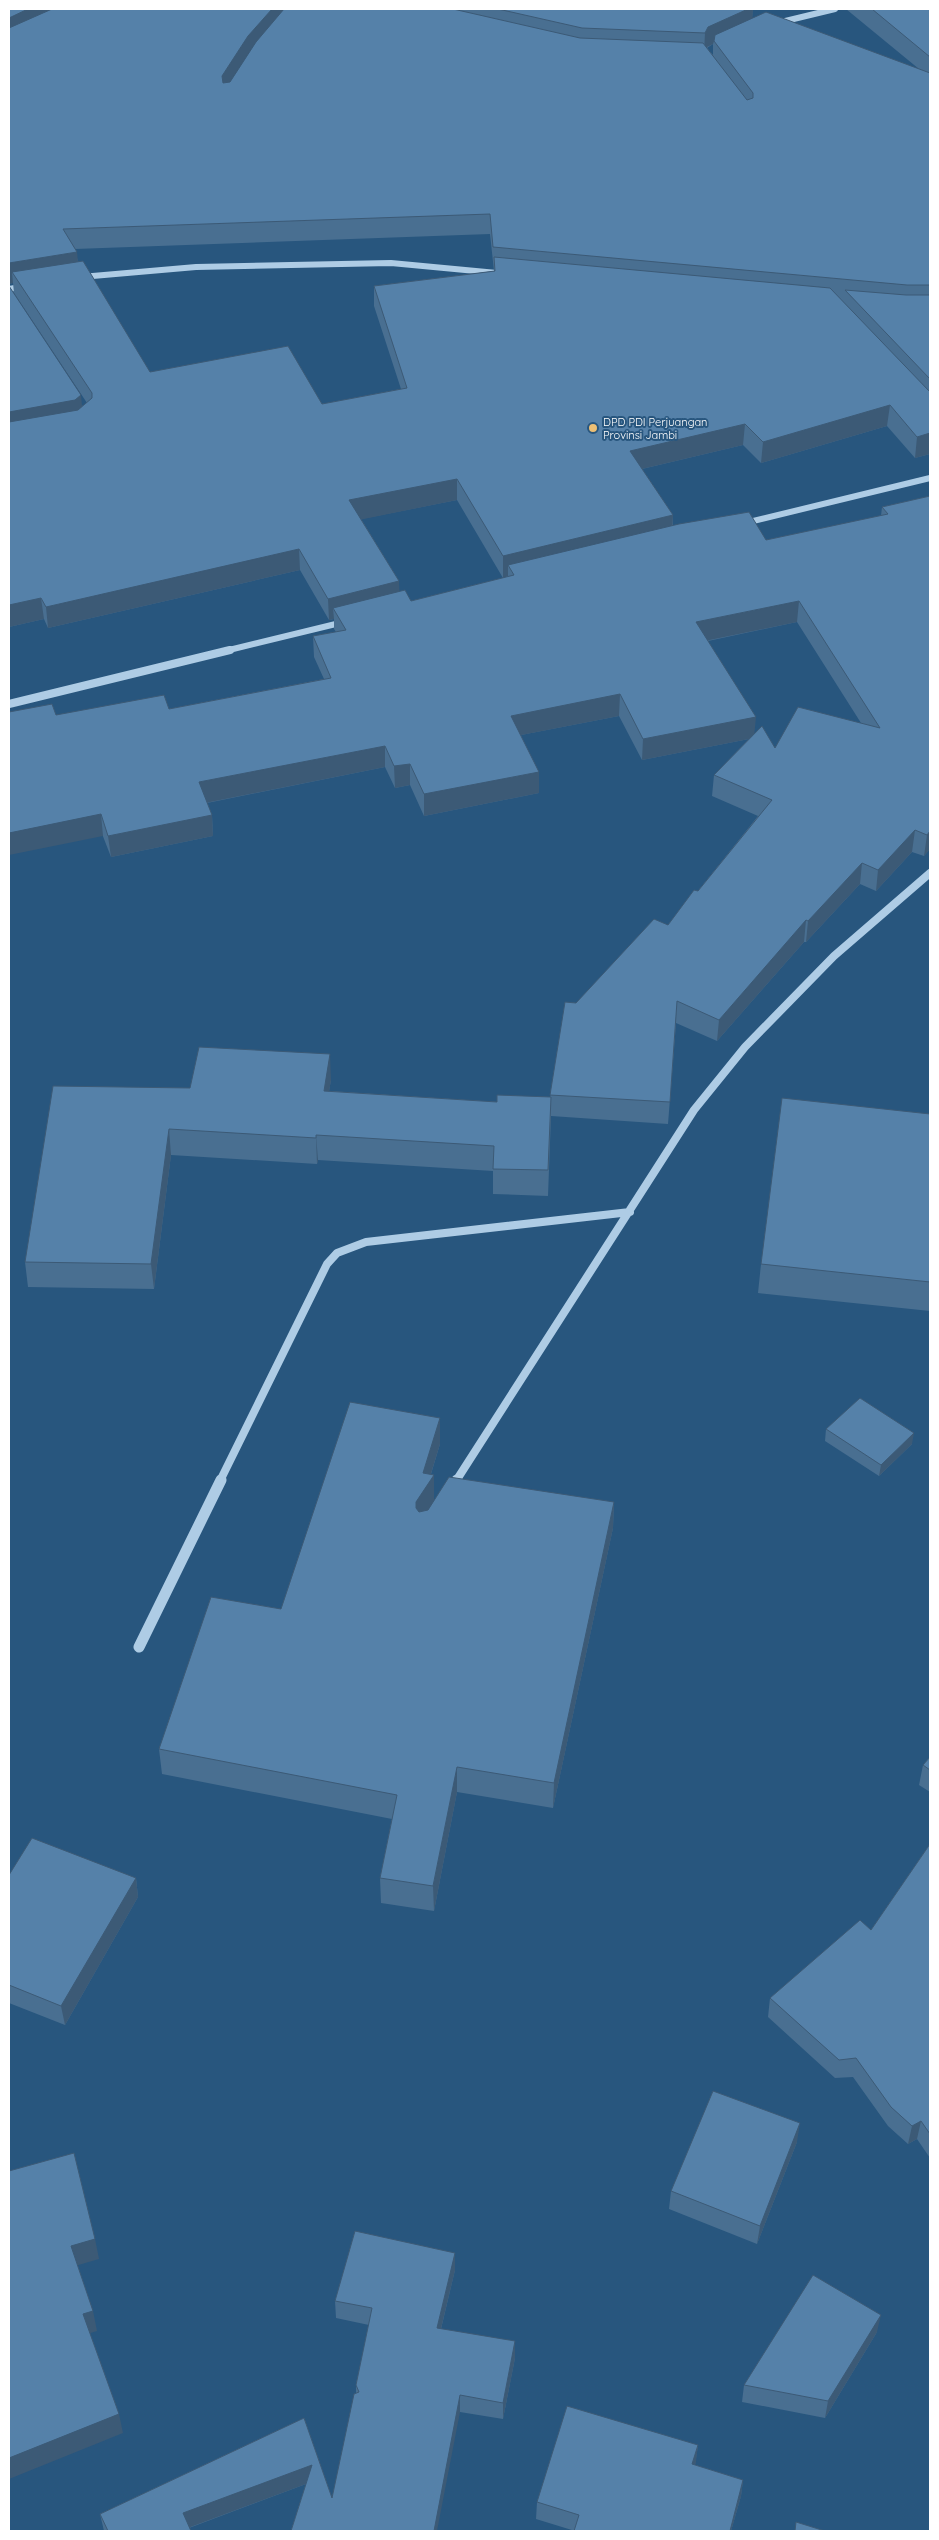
<svg xmlns="http://www.w3.org/2000/svg" width="939" height="2540" font-family="Quicksand,sans-serif">
<style>
.lines{fill:none;stroke-linecap:round;stroke-linejoin:round}
.minor-far2{stroke:#aecce5;stroke-width:6}
.minor-far1{stroke:#aecce5;stroke-width:8}
.minor{stroke:#aecce5;stroke-width:11}
.wall{fill:#496f91;fill-rule:evenodd}
.shaded-wall{fill:#3c5a76}
.building{fill:#5581a9;stroke:#3c5a76}
.poi-dot{fill:#ecbf75;stroke:#28567e;stroke-width:2}
.labels{text-anchor:middle;dominant-baseline:central;stroke-width:4;stroke-linejoin:round;paint-order:stroke}
.far-poi-label{font-size:11px;fill:#fff;stroke:#28567e;text-anchor:start}
</style>
<rect width="100%" height="100%" fill="#28567e"/>
<g class="lines">
<path class="minor-far2" d="M777,23L835,9
M81,277L196,267L391,263L497,273
M9,289L26,286
M745,523L930,478
M225,651L344,622"/>
<path class="minor-far1" d="M9,704L230,650
M220,1481L327,1264L337,1253L366,1242L630,1212
M456,1481L694,1110L745,1047L834,956L930,873"/>
<path class="minor" d="M452,1488L457,1480
M139,1647L221,1480"/>
</g>
<path class="wall" d="M9,9H753L752,18L919,69L846,9H930V454L915,458L887,426L761,463L743,445L642,469L673,515V525L766,540L881,516L882,507L930,496V849L924,856L912,852L876,891L860,884L806,942H804L717,1041L676,1023L668,1124L551,1116L548,1196L493,1194V1171L318,1160L317,1164L171,1155L154,1289L28,1287L25,1262L190,1088L331,1080L329,1091L497,1102L550,1097L576,1003L668,925L698,891L758,816L712,796L714,775L749,739L642,760L619,716L521,735L539,793L424,816L410,785L395,788L385,767L207,803L212,815L213,836L111,857L56,715L169,709L324,679L314,657L313,636L336,632L334,629V619L329,620L300,570L48,628L44,619L9,627V286L82,406L87,403L14,293L13,283L9,284ZM713,44V55L707,48ZM490,234L494,271L374,286V306L401,389L322,404L150,372L78,262L75,249ZM457,500L503,578L411,601L399,592V581L361,519ZM797,622L861,723L775,748L754,734L708,641Z
M930,1114V1311L758,1293L761,1264Z
M440,1418V1444L431,1474L434,1475V1501L614,1502L613,1528L553,1808L457,1792L434,1911L381,1903L380,1878L392,1819L162,1774L159,1749L281,1609Z
M826,1429L912,1444L879,1476L825,1441Z
M930,1757V1792L919,1785L923,1765Z
M930,1844V2158L917,2139L908,2144L888,2126L853,2077L835,2078L768,2017L770,1998L871,1930Z
M9,1875L136,1878L138,1897L65,2025L9,2003Z
M797,2142L757,2244L669,2209L671,2191Z
M455,2270L441,2329L515,2358L503,2419L460,2412L291,2531L306,2484L189,2528L191,2531H104L100,2514L304,2418L332,2498L356,2393V2385L369,2325L336,2318L335,2301Z
M877,2332L825,2418L742,2402L744,2385Z
M698,2445L695,2465L743,2480L741,2496L731,2531H574H575L536,2519L537,2502Z"/>
<path class="shaded-wall" d="M28,9H74L9,39V18Z
M272,9H290L223,96L222,76L248,36Z
M748,9H753L752,26L714,41L713,44L707,47L704,53L705,33L708,27Z
M77,252L79,272H12L13,283L9,284V263Z
M81,395L83,416L9,434V412Z
M890,405L887,426L761,463L763,442Z
M745,424L743,445L629,472L630,451Z
M930,433V454L915,458L917,437Z
M457,479V500L349,522V500Z
M673,515L672,536L508,565V576L503,578V556Z
M299,549L300,570L48,628L46,607Z
M399,581L400,603L333,608L334,619L329,620L328,599Z
M41,598L44,619L9,627V605Z
M799,601L797,622L695,643L696,622Z
M620,694L619,716L511,737V716Z
M756,717L754,738L642,760L643,739Z
M385,746V767L200,804L199,782Z
M410,764V785L395,788L394,766Z
M539,772V793L424,816V794Z
M101,814L103,836L9,855V833Z
M212,815L213,836L111,857L108,836Z
M915,830L912,852L876,891L878,870Z
M930,831V849L924,856L927,835Z
M862,863L860,884L806,942L808,921Z
M806,920L804,942L717,1041L719,1020Z
M330,1054L331,1080L325,1117L324,1091Z
M169,1129L171,1155L154,1289L151,1264Z
M316,1135L318,1160L317,1164L316,1138Z
M440,1418V1444L428,1483L434,1475V1501L416,1535V1502L423,1473Z
M914,1433L912,1444L879,1476L881,1465Z
M614,1502L613,1528L553,1808L554,1783Z
M457,1767V1792L434,1911L433,1886Z
M136,1878L138,1897L65,2025L61,2006Z
M921,2121L917,2139L908,2144L912,2126Z
M800,2123L797,2142L757,2244L760,2226Z
M95,2239L99,2259L75,2266L71,2246Z
M455,2253V2270L437,2345V2328Z
M93,2311L97,2331L87,2334L83,2314Z
M881,2315L877,2332L825,2418L828,2401Z
M515,2341V2358L503,2419V2403Z
M460,2395V2412L437,2531H434Z
M119,2414L123,2433L9,2479V2458Z
M698,2445L696,2462L690,2481L692,2464Z
M312,2465L314,2481L185,2529L183,2513Z
M743,2480L741,2496L731,2531H730Z"/>
<path class="building" d="M9,9H28L9,18Z
M52,9H272L248,36L222,76L223,83L230,82L256,42L284,9H453L580,38L703,43L747,100L753,98V93L714,41L715,35L766,12L930,73V285H907L493,247L490,214L63,229L77,252L9,263V28Z
M498,9H748L708,27L705,33L582,28Z
M872,9H930V57Z
M494,257L830,288L930,392V433L917,437L890,405L763,442L745,424L630,451L673,515L503,556L457,479L349,500L399,581L328,599L299,549L46,607L41,598L9,605V422L78,410L92,398V393L12,272L83,261L150,372L288,346L322,404L407,388L374,286L495,271Z
M9,286L81,395L75,400L9,412Z
M845,290L906,295H930V379Z
M930,496V831L927,835L915,830L878,870L862,863L808,921L806,920L719,1020L677,1001L670,1102L550,1095L565,1002L576,1003L654,919L668,925L694,890L698,891L772,800L714,775L762,726L775,748L798,707L880,728L799,601L696,622L756,717L643,739L620,694L511,716L539,772L424,794L410,764L394,766L385,746L199,782L212,815L108,836L101,814L9,833V712L52,704L56,715L164,695L169,709L331,678L313,636L346,630L333,608L405,590L411,601L514,575L508,565L679,524L749,512L766,540L888,514L882,507Z
M199,1047L330,1054L324,1091L497,1102V1095L551,1097L548,1170L493,1169L494,1146L316,1135V1138L169,1129L151,1264L25,1262L53,1086L190,1088Z
M782,1098L930,1114V1282L761,1264Z
M860,1398L914,1433L881,1465L826,1429Z
M350,1402L440,1418L423,1473L434,1475L416,1502V1508L419,1512L428,1510L449,1477L614,1502L554,1783L457,1767L433,1886L380,1878L397,1795L159,1749L211,1597L281,1609Z
M930,1757V1770L923,1765Z
M32,1838L136,1878L61,2006L9,1985V1875Z
M930,1844V2134L921,2121L912,2126L891,2107L856,2058L839,2060L770,1998L860,1920L871,1930Z
M713,2091L800,2123L760,2226L671,2191Z
M74,2153L95,2239L71,2246L93,2311L83,2314L119,2414L9,2458V2171Z
M355,2231L455,2253L437,2328L515,2341L503,2403L460,2395L434,2531H291L312,2465L183,2513L191,2531H108L100,2514L304,2418L332,2498L354,2394L359,2392L356,2385L372,2308L335,2301Z
M813,2275L881,2315L828,2401L744,2385Z
M567,2406L698,2445L692,2464L743,2480L730,2531H574L579,2515L537,2502Z
M796,2522L825,2531H795Z"/>
<circle class="poi-dot" cx="593" cy="428" r="5"/>
<g class="labels">
<g class="far-poi-label">
<text x="603" y="422">DPD PDI Perjuangan<tspan x="603" dy="13">Provinsi Jambi</tspan></text>
</g>
</g>
<rect width="939" height="2540" fill="none" stroke="#ffffff" stroke-width="20"/>
</svg>
